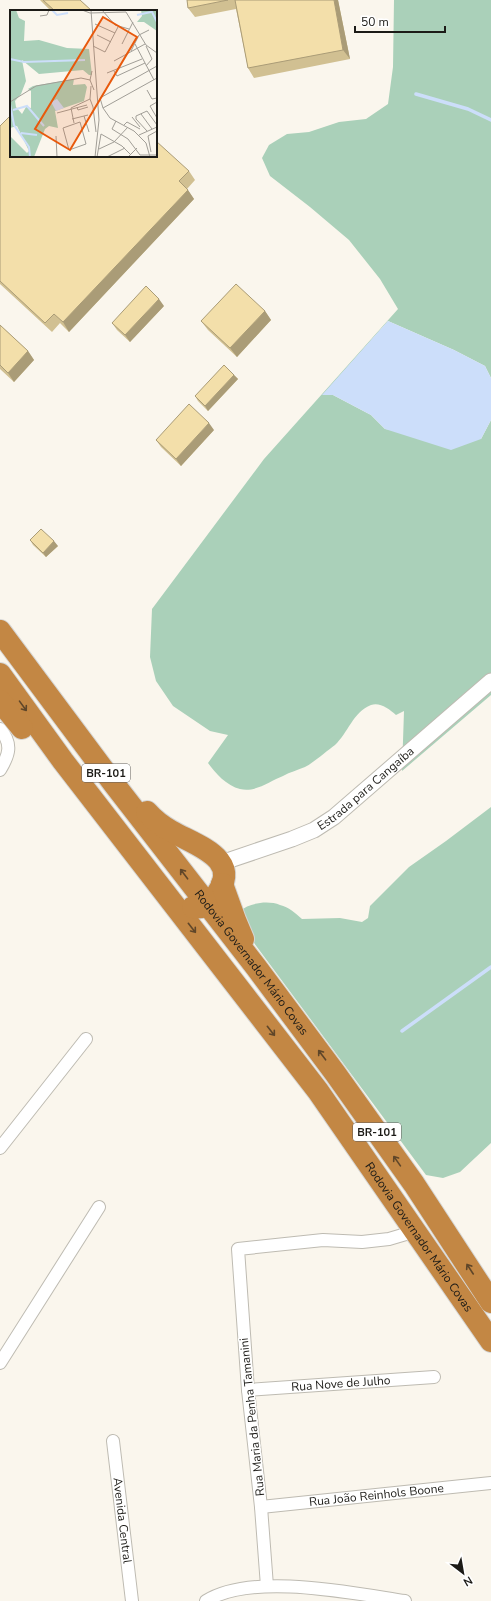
<svg xmlns="http://www.w3.org/2000/svg" width="491" height="1601" font-family="'Nunito Sans',sans-serif">
<style>
.green{fill:#aad0b9}
.water{fill:#ccdefa}
.lines{fill:none;stroke-linecap:round;stroke-linejoin:round}
.stream{stroke:#ccdefa;stroke-width:3.5}
.minor-casing{stroke:#bebbb2;stroke-width:14}
.tertiary-casing{stroke:#bebbb2;stroke-width:17}
.motorway-casing{stroke:#d6d6d5;stroke-width:24}
.minor{stroke:#fff;stroke-width:12}
.tertiary{stroke:#fff;stroke-width:15}
.motorway{stroke:#c38744;stroke-width:22}
.wall{fill:#d1c092}
.shaded-wall{fill:#aa9c77}
.building{fill:#f3dfaa;stroke:#aa9c77}
.oneway{stroke:#5f4629}
.labels{text-anchor:middle;dominant-baseline:central;stroke-width:3;stroke-linejoin:round;paint-order:stroke}
.shield{fill:#fff;stroke:#605f5d;stroke-width:1}
.shield-label{font-size:11px;font-weight:bold;fill:#1c1b17}
.street-label{font-size:12px;fill:#1c1b17;stroke:#fff}
.inset-river{fill:none;stroke:#ccdefa;stroke-width:2}
.inset-road{fill:none;stroke:#a19e97;stroke-width:1}
.view{fill:#e8590c;fill-opacity:0.15;stroke:#e8590c;stroke-width:2}
.inset-edge{fill:none;stroke:#1c1b17;stroke-width:2}
</style>
<rect width="100%" height="100%" fill="#faf6ed"/>
<path class="green" d="M394,0H491V378L485,366L454,350L388,321L323,395H333L371,415L385,429L481,439L491,420V695L402,771L404,711L396,715C389,709 380,702 371,705C353,712 348,733 335,745C328,750 313,763 305,767C298,770 290,772 283,776C270,781 255,793 240,789C227,786 215,773 208,763L228,735L210,731L173,706L156,681L150,657L152,609L264,459L398,309L380,279L349,240L310,207L270,176L262,158L269,145L287,134L309,132L339,122L366,119L388,104L393,67Z
M491,807V1143L460,1172L443,1178L426,1175L240,924V911C249,903 268,900 280,905C289,907 295,913 302,919L340,918L362,922L368,918L370,906L409,867L446,841Z"/>
<path class="water" d="M388,321L454,350L485,366L491,378V420L481,439L451,450L385,429L371,415L333,395H322Z"/>
<g class="lines">
<path class="stream" d="M416,94L468,109L491,120
M402,1031L491,967"/>
<defs>
<g id="minor">
<path d="M0,729C13,744 9,755 0,770"/>
<path d="M0,1148L86,1039"/>
<path d="M0,1363L99,1207"/>
<path id="s1" d="M248,1390L434,1377"/>
<path id="s2" d="M113,1441L132,1601"/>
<path id="s3" d="M261,1507L491,1483"/>
<path d="M267,1586L261,1507L248,1390L238,1249L323,1240L362,1242L389,1239L416,1231"/>
<path d="M206,1601C252,1572 352,1593 405,1601"/>
</g>
<g id="tertiary">
<path id="s4" d="M221,863L292,839L314,830L334,817L491,681"/>
</g>
<g id="motorway">
<path id="s5" d="M0,631L114,784L256,967L335,1073L414,1184L491,1302"/>
<path id="s6" d="M0,674L63,761L318,1091L491,1341"/>
<path d="M0,701L22,728"/>
<path d="M147,812C154,820 162,826 171,831C197,846 245,859 214,898C208,905 202,909 193,907"/>
<path d="M222,884L235,920L243,939"/>
</g>
</defs>
<use href="#minor" class="minor-casing"/>
<use href="#tertiary" class="tertiary-casing"/>
<use href="#motorway" class="motorway-casing"/>
<use href="#minor" class="minor"/>
<use href="#tertiary" class="tertiary"/>
<use href="#motorway" class="motorway"/>
</g>
<path class="wall" d="M40,0H80L92,11H51Z
M187,0H338L350,59L254,78L248,68L236,9L195,17L188,8Z
M0,126L189,171L195,180L187,189L194,199L69,332L60,323L52,332L0,284Z
M164,306L130,342L117,330L112,323Z
M265,311L271,320L237,357L208,330L201,321Z
M0,325L28,351L34,360L14,382L0,369Z
M234,375L238,379L208,411L198,401L195,396Z
M214,430L181,466L161,447L156,440Z
M30,540L58,546L46,557L33,545Z"/>
<path class="shaded-wall" d="M334,0H338L350,59L343,50Z
M188,190L194,199L69,332L63,322Z
M159,299L164,306L130,342L125,335Z
M265,311L271,320L237,357L230,348Z
M28,351L34,360L14,382L8,373Z
M234,375L238,379L208,411L205,406Z
M209,423L214,430L181,466L176,459Z
M54,541L58,546L46,557L43,553Z"/>
<path class="building" d="M43,0H80L92,11H55Z
M187,0H228L188,8Z
M235,0H334L343,50L248,68Z
M11,115V156H156V141L189,171L179,181L188,190L63,322L54,314L45,323L0,281V126Z
M236,284L265,311L230,348L201,321Z
M146,286L159,299L125,335L112,323Z
M0,325L28,351L8,373L0,365Z
M224,365L234,375L205,406L195,396Z
M189,404L209,423L176,459L156,440Z
M41,529L54,541L43,553L30,540Z"/>
<defs><path id="oneway-shaft" d="M-6 0H5M1.5-3L5.5 0L1.5 3" fill="none" stroke-width="1.6" stroke-linecap="round" stroke-linejoin="round"/></defs>
<g class="oneway">
<use href="#oneway-shaft" transform="translate(23 706) rotate(54)"/>
<use href="#oneway-shaft" transform="translate(184 874) rotate(-127)"/>
<use href="#oneway-shaft" transform="translate(192 928) rotate(52)"/>
<use href="#oneway-shaft" transform="translate(271 1031) rotate(52)"/>
<use href="#oneway-shaft" transform="translate(322 1055) rotate(-127)"/>
<use href="#oneway-shaft" transform="translate(397 1161) rotate(-125)"/>
<use href="#oneway-shaft" transform="translate(470 1269) rotate(-123)"/>
</g>
<g class="labels">
<g class="shield">
<rect x="82" y="764" width="48" height="18" rx="3"/>
<rect x="353" y="1123" width="48" height="18" rx="3"/>
</g>
<g class="shield-label">
<text x="106" y="773">BR-101</text>
<text x="377" y="1132">BR-101</text>
</g>
<g class="street-label">
<text stroke="none"><textPath href="#s4" startOffset="165">Estrada para Cangaíba</textPath></text>
<text stroke="none"><textPath href="#s5" startOffset="416">Rodovia Governador Mário Covas</textPath></text>
<text stroke="none"><textPath href="#s6" startOffset="702">Rodovia Governador Mário Covas</textPath></text>
<text stroke="none"><textPath href="#s1" startOffset="93">Rua Nove de Julho</textPath></text>
<text transform="translate(252 1417) rotate(-96)">Rua Maria da Penha Tamanini</text>
<text stroke="none"><textPath href="#s3" startOffset="116">Rua João Reinhols Boone</textPath></text>
<text stroke="none"><textPath href="#s2" startOffset="80">Avenida Central</textPath></text>
</g>
</g>
<g transform="translate(10 10)">
<rect width="147" height="147" fill="#faf6ed"/>
<path d="M0,0H6L9,8L15,11L14,31L29,30L57,38L79,39L82,65H79L73,60L29,64L12,50L16,71L11,84L5,91L6,97L12,104L16,97L21,98V81L18,79L23,76L64,69L63,75L75,74L77,77L74,91L45,101L48,118L39,116L35,119L24,147H0V126L17,143L19,141L7,116L0,118ZM131,0H147V21L134,12H127L132,6Z" fill="#aad0b9"/>
<path d="M47,89L54,98L46,101L41,92Z" fill="#ccdefa"/>
<path class="inset-river" d="M42,0L47,5L58,3M141,0L147,12M127,5L141,2M0,49L14,52L75,50M0,94L4,115L19,137L20,147M3,100L17,96L34,116M11,123L27,125"/>
<path class="inset-road" d="M72,0L80,3L116,2L136,35L147,43M81,0L89,110L85,147M92,0L105,15L119,19M30,6L37,5L39,0M85,14L105,23M87,25L101,32M112,34L123,12M125,34L144,70M83,36L95,42L108,17M136,36L142,49L136,56M121,41L129,25L139,20M104,51L135,34M82,61L80,70L84,80M104,61L107,66L135,53M97,63L132,49M137,80L142,89L147,88M80,89L83,97L86,122M0,92L26,76L71,68L80,70M147,92L140,96L147,108M67,97L68,100L78,97M93,98L147,68M47,103L77,95M131,104L142,119M74,106L79,122M122,107L130,117M62,109L78,105M106,111L102,119L118,129L130,145M70,112L76,134L59,140L53,118ZM64,113L61,98L80,89L81,76M114,115L117,112L130,119M137,121L126,109V106L137,101L147,115M129,125L147,117M46,126L47,147M89,139L104,132L118,117M141,142L138,126L147,121M130,145H147M87,147L91,124L112,136L121,145M97,147L115,138M118,147L127,138M140,147L136,133L124,121L100,108L93,98L90,88L147,56"/>
<path class="view" d="M93,7L127,27L60,140L25,119Z"/>
<rect width="147" height="147" class="inset-edge"/>
</g>
<g transform="translate(463 1573) rotate(149)" stroke="#ffffff" stroke-width="3" paint-order="stroke">
<path d="M0-3L7 15L0 10L-7 15Z" fill="#1c1b17"/>
<text y="-6" font-size="11" font-weight="bold" text-anchor="middle" fill="#1c1b17">N</text>
</g>
<path d="M355 26v6h90v-6" fill="none" stroke="#1c1b17" stroke-width="2"/>
<text x="361" y="26" font-size="12" fill="#1c1b17" stroke="#ffffff" stroke-width="3" paint-order="stroke">50 m</text>
</svg>
